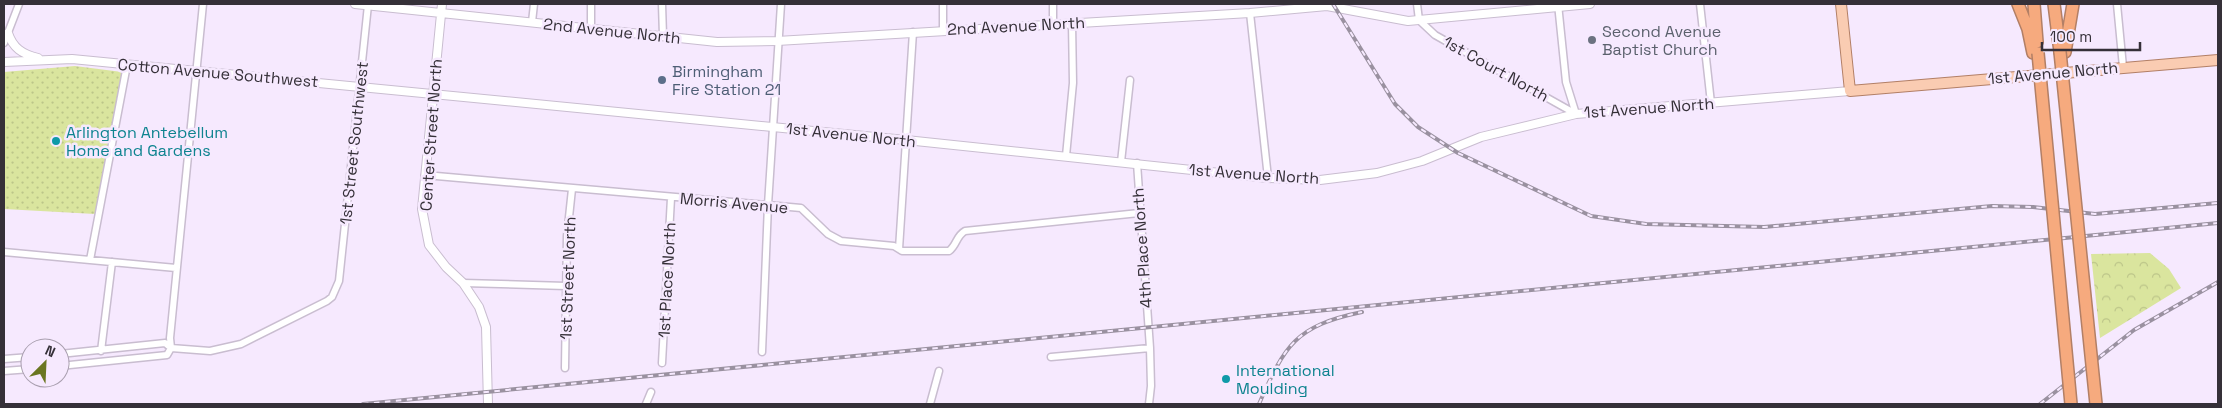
<svg xmlns="http://www.w3.org/2000/svg" width="2222" height="408" font-family="'Space Grotesk',sans-serif">
<style>
.forest{fill:url(#forest-crowns)}
.park{fill:url(#park-dots)}
.lines{fill:none;stroke-linecap:round;stroke-linejoin:round}
.minor-casing{stroke:#c9bdd0;stroke-width:9}
.tertiary-casing{stroke:#c9bdd0;stroke-width:10}
.primary-casing{stroke:#b27f66;stroke-width:12}
.motorway-casing{stroke:#b27f66;stroke-width:14}
.minor{stroke:#fff;stroke-width:6}
.tertiary{stroke:#fff;stroke-width:8}
.primary{stroke:#faccb2;stroke-width:10}
.motorway{stroke:#f6aa7e;stroke-width:11}
.rail-casing{stroke:#9a91a0;stroke-width:4}
.rail{stroke:#f6e9fe;stroke-width:2;stroke-dasharray:5.5;stroke-linecap:butt}
.motorway-bridge-casing{stroke:#b27f66;stroke-width:14;stroke-linecap:butt}
.motorway-bridge{stroke:#f6aa7e;stroke-width:11}
.worship-dot{fill:#6b7280;stroke:#f6e9fe;stroke-width:2}
.service-dot{fill:#5c6f8a;stroke:#f6e9fe;stroke-width:2}
.culture-dot{fill:#0f9aa8;stroke:#f6e9fe;stroke-width:2}
.labels{text-anchor:middle;dominant-baseline:central;stroke-width:5;stroke-linejoin:round;paint-order:stroke}
.street-label{font-size:16px;fill:#353038;stroke:#f6e9fe}
.worship-label{font-size:16px;fill:#5b616d;stroke:#f6e9fe;text-anchor:start}
.service-label{font-size:16px;fill:#4e5e75;stroke:#f6e9fe;text-anchor:start}
.culture-label{font-size:16px;fill:#0d838f;stroke:#f6e9fe;text-anchor:start}
</style>
<defs>
<pattern id="forest-crowns" width="20" height="18" patternUnits="userSpaceOnUse" patternTransform="scale(1.25)"><rect width="20" height="18" fill="#dae59e"/><path d="M2 6a3 3 0 1 1 6 0M12 15a3 3 0 1 1 6 0" fill="none" stroke="#bcc589"/></pattern>
<pattern id="park-dots" width="8" height="8" patternUnits="userSpaceOnUse" patternTransform="scale(1.25)"><rect width="8" height="8" fill="#dae59e"/><path d="M2 2h.1M6 6h.1" fill="none" stroke="#bcc589" stroke-width="1.8" stroke-linecap="round"/></pattern>
</defs>
<rect width="100%" height="100%" fill="#f6e9fe"/>
<path class="forest" d="M2150,253L2169,269L2181,288L2100,338L2091,254Z"/>
<path class="park" d="M75,66L122,72L95,214L4,209V72Z"/>
<g class="lines">
<defs>
<path id="minor" d="M662,4L663,36
M1417,4L1419,20L1435,35L1576,114
M1558,4L1566,82L1576,114
M1700,4L1711,103
M2117,4L2123,67
M1250,13L1268,178
M532,22L534,4
M1053,24V4
M591,29V4
M943,30V4
M4,43L19,4
M1066,156L1073,83L1072,23
M1121,162L1130,80
M1137,163L1150,348L1151,386L1149,404
M425,175L801,208L828,234L841,241L894,246L902,251H949C957,245 956,236 965,231L1139,213
M899,249L913,32
M4,252L176,268
M90,260L127,65
M463,283L566,286
M171,348L170,338L203,4
M101,351L112,262
M762,352L768,205L781,4
M60,354L165,343L171,348L210,351L241,344L327,301L332,297L339,281L368,5
M1051,357L1150,348
M4,359L30,357
M662,363L671,198
M60,366L167,355L171,348
M565,368L567,236L572,189
M4,371L30,369
M646,404L651,392
M930,404L939,371"/>
<path id="tertiary" d="M355,4L717,42L777,41L1250,13L1327,6L1408,21L1590,4
M442,4L422,209L429,245L446,267L463,283L479,307L486,327L488,404
M8,33C13,48 22,54 38,58
M4,62L72,59L906,140L1268,178L1320,180L1377,173L1422,161L1481,137L1576,114L1850,91"/>
<path id="primary" d="M1841,4L1850,91L2218,60"/>
<path id="motorway" d="M2018,4L2028,29L2033,53
M2034,4L2037,42
M2054,4L2060,52
M2065,52L2073,4"/>
</defs>
<use href="#minor" class="minor-casing"/>
<use href="#tertiary" class="tertiary-casing"/>
<use href="#primary" class="primary-casing"/>
<use href="#motorway" class="motorway-casing"/>
<use href="#minor" class="minor"/>
<use href="#tertiary" class="tertiary"/>
<use href="#primary" class="primary"/>
<use href="#motorway" class="motorway"/>
<defs>
<path id="rail" d="M1333,4L1395,104L1418,127L1458,153L1591,216L1646,224L1764,227L1992,206L2033,207L2095,214L2218,203
M363,404L2218,223
M1259,404C1285,345 1295,326 1362,312
M2040,404L2134,330L2218,282"/>
</defs>
<use href="#rail" class="rail-casing"/>
<use href="#rail" class="rail"/>
<defs>
<path id="motorway-bridge" d="M2060,52L2096,404
M2038,53L2071,404"/>
</defs>
<use href="#motorway-bridge" class="motorway-bridge-casing"/>
<use href="#motorway-bridge" class="motorway-bridge"/>
</g>
<circle class="worship-dot" cx="1592" cy="40" r="5"/>
<circle class="service-dot" cx="662" cy="80" r="5"/>
<g class="culture-dot">
<circle cx="56" cy="141" r="5"/>
<circle cx="1226" cy="379" r="5"/>
</g>
<g class="labels">
<g class="street-label">
<text transform="translate(1016 26) rotate(-3)">2nd Avenue North</text>
<text transform="translate(612 31) rotate(6)">2nd Avenue North</text>
<text transform="translate(1496 69) rotate(29)">1st Court North</text>
<text transform="translate(218 73) rotate(5)">Cotton Avenue Southwest</text>
<text transform="translate(2053 73) rotate(-5)">1st Avenue North</text>
<text transform="translate(1649 108) rotate(-4)">1st Avenue North</text>
<text transform="translate(431 135) rotate(-86)">Center Street North</text>
<text transform="translate(851 135) rotate(6)">1st Avenue North</text>
<text transform="translate(354 143) rotate(-84)">1st Street Southwest</text>
<text transform="translate(1254 174) rotate(4)">1st Avenue North</text>
<text transform="translate(734 203) rotate(5)">Morris Avenue</text>
<text transform="translate(1142 248) rotate(-94)">4th Place North</text>
<text transform="translate(568 278) rotate(-88)">1st Street North</text>
<text transform="translate(667 280) rotate(-87)">1st Place North</text>
</g>
<g class="worship-label">
<text x="1602" y="31">Second Avenue<tspan x="1602" dy="18">Baptist Church</tspan></text>
</g>
<g class="service-label">
<text x="672" y="71">Birmingham<tspan x="672" dy="18">Fire Station 21</tspan></text>
</g>
<g class="culture-label">
<text x="66" y="132">Arlington Antebellum<tspan x="66" dy="18">Home and Gardens</tspan></text>
<text x="1236" y="370">International<tspan x="1236" dy="18">Moulding</tspan></text>
</g>
</g>
<rect width="2222" height="408" fill="none" stroke="#353038" stroke-width="10"/>
<g transform="translate(45 363) rotate(24)"><circle r="24" fill="#f6e9fe" stroke="#a99faf"/>
<path d="M0-4L9 19L0 12L-9 19Z" fill="#6a7621"/>
<text y="-8" font-size="14" font-weight="bold" text-anchor="middle" fill="#353038">N</text>
</g>
<path d="M2042 42v8h98v-8" fill="none" stroke="#353038" stroke-width="2.5"/>
<text x="2050" y="42" font-size="15" fill="#353038" stroke="#f6e9fe" stroke-width="4" paint-order="stroke">100 m</text>
</svg>
